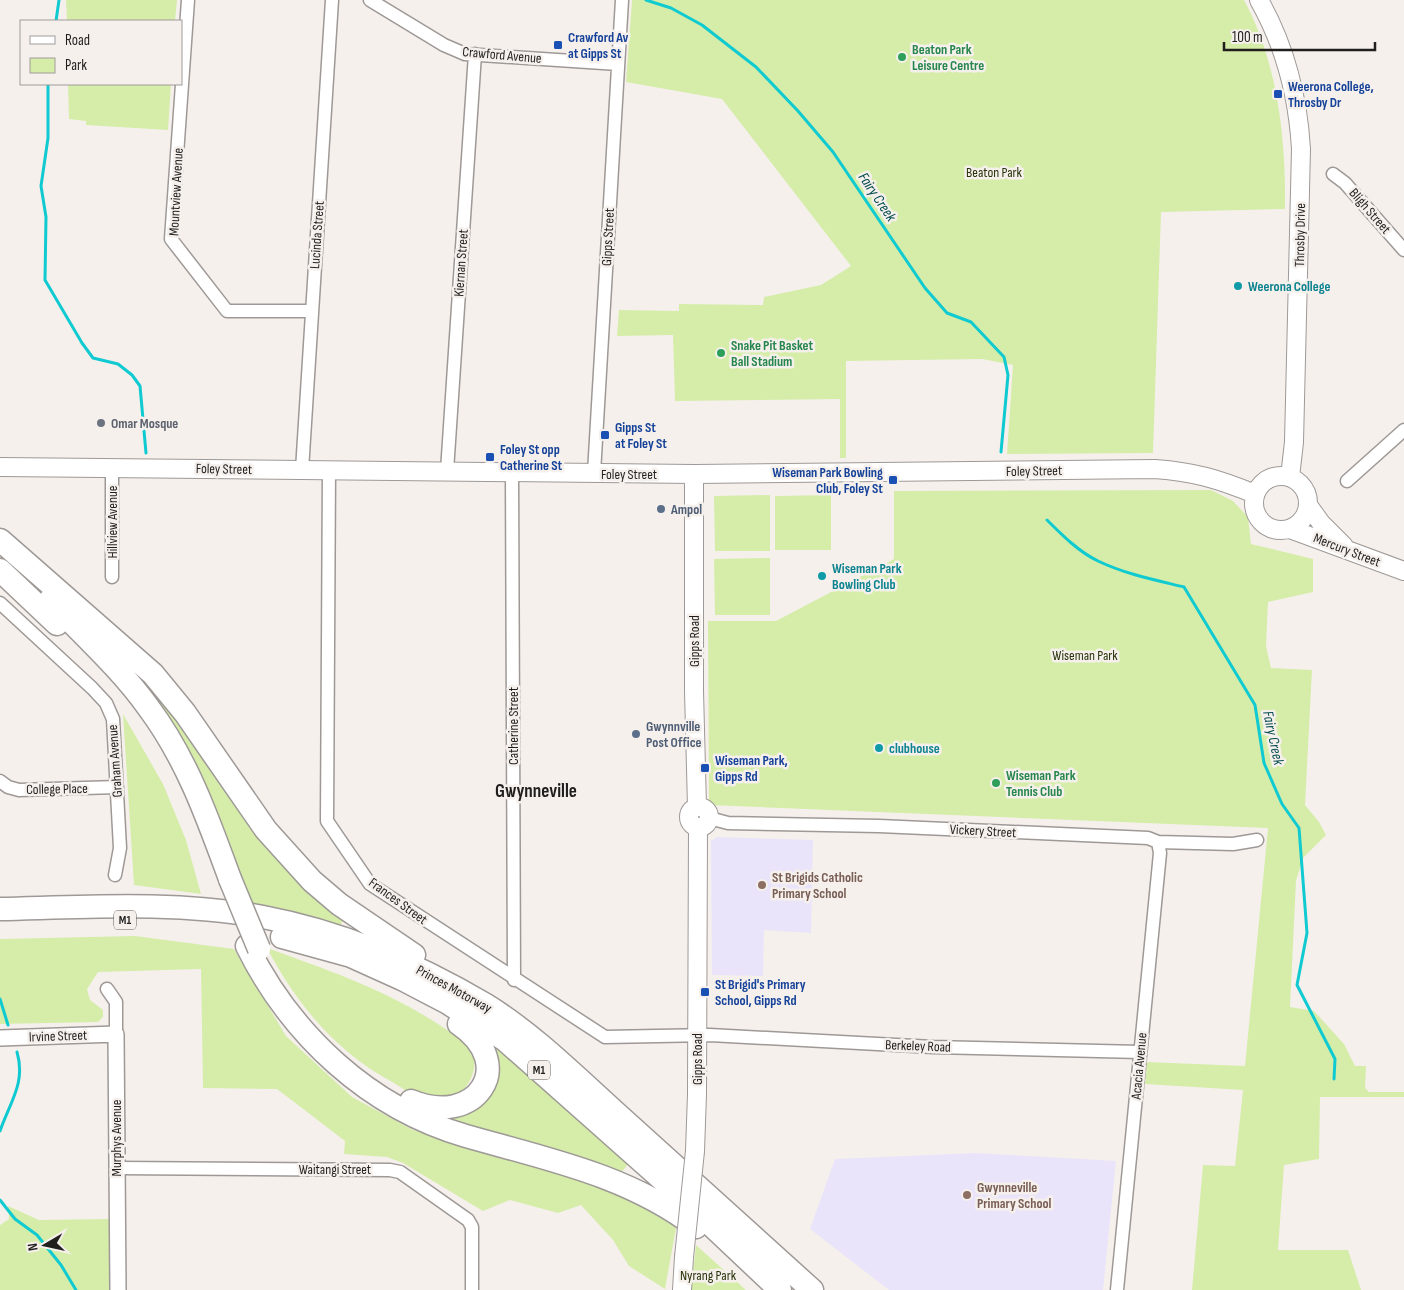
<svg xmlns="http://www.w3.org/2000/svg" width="1404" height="1290" font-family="'Sofia Sans Condensed',sans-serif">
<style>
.education{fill:#e9e4fa}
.green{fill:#d5eda9}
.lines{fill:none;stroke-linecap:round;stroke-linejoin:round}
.stream{stroke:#0fcad0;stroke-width:3}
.minor-casing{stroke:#9e9996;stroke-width:15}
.tertiary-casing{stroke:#9e9996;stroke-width:18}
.secondary-casing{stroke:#9e9996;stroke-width:20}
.motorway-casing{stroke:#9e9996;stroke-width:25}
.minor{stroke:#fff;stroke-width:12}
.tertiary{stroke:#fff;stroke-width:15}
.secondary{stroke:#fff;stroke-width:18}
.motorway{stroke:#fff;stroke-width:22}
.secondary-bridge-casing{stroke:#9e9996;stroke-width:20;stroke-linecap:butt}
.motorway-bridge-casing{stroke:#9e9996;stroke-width:25;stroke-linecap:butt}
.secondary-bridge{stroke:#fff;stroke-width:18}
.motorway-bridge{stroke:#fff;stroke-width:22}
.transit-dot{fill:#1a4fb4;stroke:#f6f0ed;stroke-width:2}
.leisure-dot{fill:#2e9e5b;stroke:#f6f0ed;stroke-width:2}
.culture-dot{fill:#0f9aa8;stroke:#f6f0ed;stroke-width:2}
.worship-dot{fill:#6b7280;stroke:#f6f0ed;stroke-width:2}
.service-dot{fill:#5c6f8a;stroke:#f6f0ed;stroke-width:2}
.education-dot{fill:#8d6e63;stroke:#f6f0ed;stroke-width:2}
.labels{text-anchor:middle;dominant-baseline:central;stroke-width:5;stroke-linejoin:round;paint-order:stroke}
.shield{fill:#f6f0ed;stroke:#605e5b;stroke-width:1}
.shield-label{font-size:12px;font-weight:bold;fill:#201f1d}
.transit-label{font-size:14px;font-weight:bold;fill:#164399;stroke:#f6f0ed;text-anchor:start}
.leisure-label{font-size:14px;font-weight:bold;fill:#27864d;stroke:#f6f0ed;text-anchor:start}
.street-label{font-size:14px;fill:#201f1d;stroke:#f6f0ed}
.park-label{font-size:14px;fill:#263209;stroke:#f6f0ed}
.culture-label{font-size:14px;font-weight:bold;fill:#0d838f;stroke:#f6f0ed;text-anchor:start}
.worship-label{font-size:14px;font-weight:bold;fill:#5b616d;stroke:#f6f0ed;text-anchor:start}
.service-label{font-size:14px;font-weight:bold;fill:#4e5e75;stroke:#f6f0ed;text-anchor:start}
.education-label{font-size:14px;font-weight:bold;fill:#785e54;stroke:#f6f0ed;text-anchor:start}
.water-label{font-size:15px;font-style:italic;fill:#034c4e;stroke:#f6f0ed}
.district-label{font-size:19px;font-weight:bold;fill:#201f1d;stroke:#f6f0ed}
</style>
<rect width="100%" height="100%" fill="#f6f0ed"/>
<path class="education" d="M717,837L813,840L811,933L764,930L763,976L712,975L711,841Z
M976,1153L1116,1161L1103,1290H889L810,1229L835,1159Z"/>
<path class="green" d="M66,0H177L175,21H67Z
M632,0H1244C1278,63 1286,139 1285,209L1161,212L1153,453L1007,454L1013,365L982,359L846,361V458H840V399L675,401L673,335L617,336L619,310L679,311V304L763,305L764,297L821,285L851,266L722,99L626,82Z
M68,84H171L168,130L86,125V121L69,119Z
M1211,490L1233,501L1248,517L1251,544L1313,559V592L1268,602L1266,646L1271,668L1312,670L1305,805L1319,822L1326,835L1303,858L1296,881L1290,1007L1314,1011L1344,1044L1355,1066H1366L1365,1088L1369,1092H1404V1097H1320L1319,1159L1284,1165L1278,1250H1348L1361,1290H1192L1203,1165L1235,1166L1243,1090L1145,1084L1147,1062L1245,1066L1268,828L709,805L708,621H776L894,559V491Z
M770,495V551H715L714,496Z
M831,495V550H775V496Z
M770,558V615H715L714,559Z
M140,673L345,917L339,928L247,906L137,675Z
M123,714L163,784L186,840L201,894L134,885Z
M135,936L234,949L286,1036L352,1097L413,1130L590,1183L638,1202L676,1228L665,1289L629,1266L613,1240L581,1205L558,1213L510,1200L483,1211L403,1163L387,1157L344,1154L345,1141L277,1089L203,1088L201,969L98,972L87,989L90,1000L103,1010V1017L98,1022L0,1024V939Z
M267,948C331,971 390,991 447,1030C454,1034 467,1040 471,1048C479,1068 472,1080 459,1096C449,1096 431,1101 421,1098C412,1095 402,1088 394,1083C337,1053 297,1005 267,948Z
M486,1039L629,1163L620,1174L440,1118L478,1105Z
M8,1206L39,1220L109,1219V1290H0V1225L9,1219Z
M696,1245L746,1290H691Z"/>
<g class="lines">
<path class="stream" d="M646,0L671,8L702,25L756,67L798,111L833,152L925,288L947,313L971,322L1004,357L1008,375L1001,452
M56,21L59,0
M48,84V138L41,186L46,217L45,280L82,343L93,358L118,364L132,375L140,386L146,453
M1047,520C1062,535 1079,552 1098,561C1125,574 1155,580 1184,587L1255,705L1264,763L1282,804L1299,828L1307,933L1297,985L1335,1059L1334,1079
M0,999L8,1025
M0,1131C10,1102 26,1083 17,1052
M0,1200L15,1219L37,1235L61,1265L76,1290"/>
<defs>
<path id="minor" d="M188,0L171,239L227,311H312
M370,0L444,45L465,54L618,64
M1333,174L1345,183L1404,250
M302,470L332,0
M329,470L327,821L370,884L605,1037L710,1035L933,1047L1140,1052
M447,471L475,54
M512,472L514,980
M594,473L622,0
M1347,481L1404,430
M112,577V468
M0,603L92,688L106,703L113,719L120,848L115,875
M0,781L8,787L19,790L117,787
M709,818L728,823L879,826L1148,838L1158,842L1233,844L1257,840
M107,989L116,1002V1034
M116,1168L390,1170L400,1172L468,1220L472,1227V1290
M1117,1290L1160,853L1158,842"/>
<path id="tertiary" d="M0,1038L116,1034L118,1290"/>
<path id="secondary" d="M1259,0C1285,46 1298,97 1301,149L1294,442L1290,477
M0,467L694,474L1155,469C1195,472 1218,479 1255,494
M694,474V691L697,807
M1254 503a27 27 0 1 1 54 0a27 27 0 1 1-54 0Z
M1308,505L1321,523L1344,546
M1290,529L1404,571
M689 817a10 10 0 1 1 20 0a10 10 0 1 1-20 0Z
M695,1151L697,1094L698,827
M682,1290L684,1257"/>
<path id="motorway" d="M0,540L153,674L185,713L266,830L312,881L339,904L414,955
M0,570L57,624
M50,600C83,635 120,668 148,707C187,759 208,819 230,879
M0,909C87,907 177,901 263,917C342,932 417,964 486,1005C533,1034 575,1076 616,1113C682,1172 747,1231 812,1290
M282,937L351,956L402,979L448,1003L505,1040L673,1189L780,1290
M247,946C291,1035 369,1108 466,1136C546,1159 628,1175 696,1227
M411,1101C476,1128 519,1065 459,1024"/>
</defs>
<use href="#minor" class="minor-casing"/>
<use href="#tertiary" class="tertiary-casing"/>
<use href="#secondary" class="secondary-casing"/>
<use href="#motorway" class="motorway-casing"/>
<use href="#minor" class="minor"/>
<use href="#tertiary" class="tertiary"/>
<use href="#secondary" class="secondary"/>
<use href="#motorway" class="motorway"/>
<defs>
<path id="secondary-bridge" d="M684,1257L695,1151"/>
<path id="motorway-bridge" d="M230,879L259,949"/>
</defs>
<use href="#secondary-bridge" class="secondary-bridge-casing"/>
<use href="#motorway-bridge" class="motorway-bridge-casing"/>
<use href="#secondary-bridge" class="secondary-bridge"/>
<use href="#motorway-bridge" class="motorway-bridge"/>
</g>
<g class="transit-dot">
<rect x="553" y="40" width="10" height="10" rx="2.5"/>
<rect x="1273" y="89" width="10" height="10" rx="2.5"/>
<rect x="600" y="430" width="10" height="10" rx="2.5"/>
<rect x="485" y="452" width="10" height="10" rx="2.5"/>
<rect x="888" y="475" width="10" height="10" rx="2.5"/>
<rect x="700" y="763" width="10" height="10" rx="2.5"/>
<rect x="700" y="987" width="10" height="10" rx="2.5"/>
</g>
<g class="leisure-dot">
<circle cx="902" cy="57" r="5"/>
<circle cx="721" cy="353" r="5"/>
<circle cx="996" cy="783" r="5"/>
</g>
<g class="culture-dot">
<circle cx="1238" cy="286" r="5"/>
<circle cx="822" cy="576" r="5"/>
<circle cx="879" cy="748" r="5"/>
</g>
<circle class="worship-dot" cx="101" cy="423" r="5"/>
<g class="service-dot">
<circle cx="661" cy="509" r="5"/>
<circle cx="636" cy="734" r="5"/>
</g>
<g class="education-dot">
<circle cx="762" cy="885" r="5"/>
<circle cx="967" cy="1195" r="5"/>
</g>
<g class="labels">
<g class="shield">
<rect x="114" y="910.5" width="22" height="19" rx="4"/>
<rect x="528" y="1060.5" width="22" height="19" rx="4"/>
</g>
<g class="shield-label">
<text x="125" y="920">M1</text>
<text x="539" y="1070">M1</text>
</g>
<g class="transit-label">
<text x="568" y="37">Crawford Av<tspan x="568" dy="16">at Gipps St</tspan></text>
<text x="1288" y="86">Weerona College,<tspan x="1288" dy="16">Throsby Dr</tspan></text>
<text x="615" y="427">Gipps St<tspan x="615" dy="16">at Foley St</tspan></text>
<text x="500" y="449">Foley St opp<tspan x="500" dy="16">Catherine St</tspan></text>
<text x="883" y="472" text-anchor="end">Wiseman Park Bowling<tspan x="883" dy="16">Club, Foley St</tspan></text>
<text x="715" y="760">Wiseman Park,<tspan x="715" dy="16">Gipps Rd</tspan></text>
<text x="715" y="984">St Brigid's Primary<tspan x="715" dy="16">School, Gipps Rd</tspan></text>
</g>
<g class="leisure-label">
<text x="912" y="49">Beaton Park<tspan x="912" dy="16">Leisure Centre</tspan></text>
<text x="731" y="345">Snake Pit Basket<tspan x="731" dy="16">Ball Stadium</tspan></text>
<text x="1006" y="775">Wiseman Park<tspan x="1006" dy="16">Tennis Club</tspan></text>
</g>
<g class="street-label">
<text transform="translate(502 55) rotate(5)">Crawford Avenue</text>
<text transform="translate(176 192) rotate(-87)">Mountview Avenue</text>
<text transform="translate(1370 211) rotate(49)">Bligh Street</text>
<text transform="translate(317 235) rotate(-86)">Lucinda Street</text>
<text transform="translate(1300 235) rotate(-89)">Throsby Drive</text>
<text transform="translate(608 237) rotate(-87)">Gipps Street</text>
<text transform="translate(461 263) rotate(-86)">Kiernan Street</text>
<text transform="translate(224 469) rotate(1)">Foley Street</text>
<text transform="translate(1034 471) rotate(-1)">Foley Street</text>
<text x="629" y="474">Foley Street</text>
<text transform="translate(112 522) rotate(-90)">Hillview Avenue</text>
<text transform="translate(1347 550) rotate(21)">Mercury Street</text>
<text transform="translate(694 641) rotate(-90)">Gipps Road</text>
<text transform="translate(513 726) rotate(-90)">Catherine Street</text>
<text transform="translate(115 761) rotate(-94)">Graham Avenue</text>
<text transform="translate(57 789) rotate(-1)">College Place</text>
<text transform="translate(983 831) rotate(3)">Vickery Street</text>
<text transform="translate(398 901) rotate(36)">Frances Street</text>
<text transform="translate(454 989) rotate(29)">Princes Motorway</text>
<text transform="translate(58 1036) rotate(-2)">Irvine Street</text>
<text transform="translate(918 1046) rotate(2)">Berkeley Road</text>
<text transform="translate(697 1059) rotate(-90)">Gipps Road</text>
<text transform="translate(1139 1066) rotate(-85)">Acacia Avenue</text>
<text transform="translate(116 1138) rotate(-90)">Murphys Avenue</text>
<text x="335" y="1169">Waitangi Street</text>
</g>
<g class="park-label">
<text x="994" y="172">Beaton Park</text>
<text x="1085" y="655">Wiseman Park</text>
<text x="708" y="1275">Nyrang Park</text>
</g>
<g class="culture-label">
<text x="1248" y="286">Weerona College</text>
<text x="832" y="568">Wiseman Park<tspan x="832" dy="16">Bowling Club</tspan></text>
<text x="889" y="748">clubhouse</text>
</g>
<g class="worship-label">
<text x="111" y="423">Omar Mosque</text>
</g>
<g class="service-label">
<text x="671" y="509">Ampol</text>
<text x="646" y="726">Gwynnville<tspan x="646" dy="16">Post Office</tspan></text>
</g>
<g class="education-label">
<text x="772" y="877">St Brigids Catholic<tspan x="772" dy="16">Primary School</tspan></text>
<text x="977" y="1187">Gwynneville<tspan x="977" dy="16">Primary School</tspan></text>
</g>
<g class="water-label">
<text transform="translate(877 197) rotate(56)">Fairy Creek</text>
<text transform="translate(1273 738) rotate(78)">Fairy Creek</text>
</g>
<g class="district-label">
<text x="536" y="791">Gwynneville</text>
</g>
</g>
<rect x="20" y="20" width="162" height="65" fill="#f6f0ed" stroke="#a09c9a"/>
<rect x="30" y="36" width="25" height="8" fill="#ffffff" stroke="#a09c9a"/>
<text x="65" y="45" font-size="15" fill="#201f1d">Road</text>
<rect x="30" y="58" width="25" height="15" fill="#d5eda9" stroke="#a09c9a"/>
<text x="65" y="70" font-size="15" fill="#201f1d">Park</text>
<g transform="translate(45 1245) rotate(261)" stroke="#f6f0ed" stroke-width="4" paint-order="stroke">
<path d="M0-4L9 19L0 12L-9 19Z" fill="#201f1d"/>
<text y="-8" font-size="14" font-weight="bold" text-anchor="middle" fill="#201f1d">N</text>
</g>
<path d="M1224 42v8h151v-8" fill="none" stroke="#201f1d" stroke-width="2.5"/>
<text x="1232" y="42" font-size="15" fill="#201f1d" stroke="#f6f0ed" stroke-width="4" paint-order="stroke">100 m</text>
</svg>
